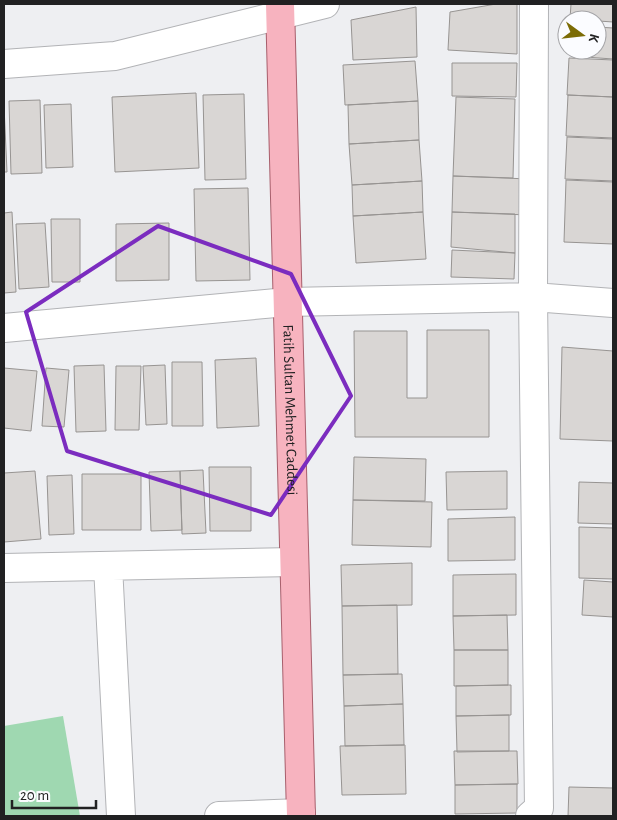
<svg xmlns="http://www.w3.org/2000/svg" width="617" height="820" font-family="'Alegreya Sans',sans-serif">
<style>
.green{fill:#9fd8b1}
.building{fill:#d9d6d4;stroke:#979492}
.lines{fill:none;stroke-linecap:round;stroke-linejoin:round}
.minor-casing{stroke:#b2b3b6;stroke-width:30}
.major-casing{stroke:#a85f6c;stroke-width:30}
.minor{stroke:#fff;stroke-width:28}
.major{stroke:#f7b3bf;stroke-width:28}
.marked{fill:none;stroke:#7b2cbf;stroke-width:4;stroke-linejoin:round}
.labels{text-anchor:middle;dominant-baseline:central;stroke-width:4.5;stroke-linejoin:round;paint-order:stroke}
.street-label{font-size:15px;fill:#212122;stroke:#fbfcff}
</style>
<rect width="100%" height="100%" fill="#eeeff2"/>
<path class="green" d="M63,716L80,816H4V726Z"/>
<path class="building" d="M496,4H517V54L448,50L450,12Z
M571,4H613V22L570,19Z
M416,7L417,57L353,60L351,20Z
M597,27L613,28V59L571,56V50H597Z
M569,58L613,60V97L567,95Z
M415,61L418,101L345,105L343,65Z
M452,63H517L516,97L452,96Z
M196,93L199,168L115,172L112,97Z
M244,94L246,179L205,180L203,95Z
M568,95L613,97V138L566,136Z
M456,97L515,99L513,178L453,176Z
M40,100L42,173L11,174L9,101Z
M418,101L419,140L349,144L348,105Z
M71,104L73,167L46,168L44,105Z
M4,106L7,172H4Z
M567,137L613,139V181L565,179Z
M419,140L422,181L352,185L349,144Z
M453,176L529,179L528,215L452,212Z
M566,180L613,182V244L564,242Z
M422,181L423,212L353,216L352,185Z
M248,188L250,280L196,281L194,189Z
M12,212L16,292L4,293V213Z
M423,212L426,259L356,263L353,216Z
M452,212L515,214V253L451,247Z
M51,219H80V282H52Z
M45,223L49,287L19,289L16,224Z
M169,223V280L116,281V224Z
M452,250L515,253L514,279L451,277Z
M427,330H489V437H355L354,331H407V398H427Z
M562,347L613,351V441L560,439Z
M256,358L259,426L217,428L215,360Z
M172,362H202L203,426H172Z
M104,365L106,431L76,432L74,366Z
M165,365L167,424L146,425L143,366Z
M116,366H141L139,430H115Z
M4,368L37,371L31,431L4,428Z
M46,368L69,370L64,427L42,426Z
M354,457L426,459L425,501L353,500Z
M209,467H251V531H210Z
M203,470L206,533L182,534L180,471Z
M35,471L41,539L4,542V473Z
M180,471L182,530L151,531L149,472Z
M507,471V509L447,510L446,472Z
M82,474H141V530H82Z
M72,475L74,534L49,535L47,476Z
M579,482L613,483V524L578,523Z
M353,500L432,502L431,547L352,545Z
M515,517V560L448,561V519Z
M579,527L613,528V579L579,578Z
M412,563V605L342,606L341,565Z
M516,574V615L453,616V575Z
M584,580L613,582V617L582,615Z
M397,605L398,674L343,675L342,606Z
M507,615L508,650H454L453,616Z
M454,650H508V685L454,686Z
M402,674L403,704L344,706L343,675Z
M511,685V715L456,716V686Z
M403,704L404,745L345,746L344,706Z
M509,715V751L457,752L456,716Z
M405,745L406,794L342,795L340,746Z
M454,751H517L518,784L455,785Z
M517,784V813L455,814V785Z
M569,787L613,788V816H568Z"/>
<g class="lines">
<defs>
<path id="minor" d="M4,64L115,56L325,4
M4,328L287,302L533,297L613,303
M108,566L121,816
M4,568L294,562
M219,816L301,813
M530,816L539,808L533,297L534,4"/>
<g id="major">
<path id="s1" d="M280,4L301,816"/>
</g>
</defs>
<use href="#minor" class="minor-casing"/>
<use href="#major" class="major-casing"/>
<use href="#minor" class="minor"/>
<use href="#major" class="major"/>
</g>
<path class="marked" d="M158,226L291,274L351,396L271,515L67,451L26,312Z"/>
<g class="labels">
<g class="street-label">
<text stroke="none"><textPath href="#s1" startOffset="406">Fatih Sultan Mehmet Caddesi</textPath></text>
</g>
</g>
<rect width="617" height="820" fill="none" stroke="#212122" stroke-width="10"/>
<g transform="translate(582 35) rotate(105)"><circle r="24" fill="#fbfcff" stroke="#a4a4a7"/>
<path d="M0-4L9 19L0 12L-9 19Z" fill="#7c6c05"/>
<text y="-8" font-size="14" font-weight="bold" text-anchor="middle" fill="#212122">K</text>
</g>
<path d="M12 800v8h84v-8" fill="none" stroke="#212122" stroke-width="2.5"/>
<text x="20" y="800" font-size="15" fill="#212122" stroke="#fbfcff" stroke-width="4" paint-order="stroke">20 m</text>
</svg>
